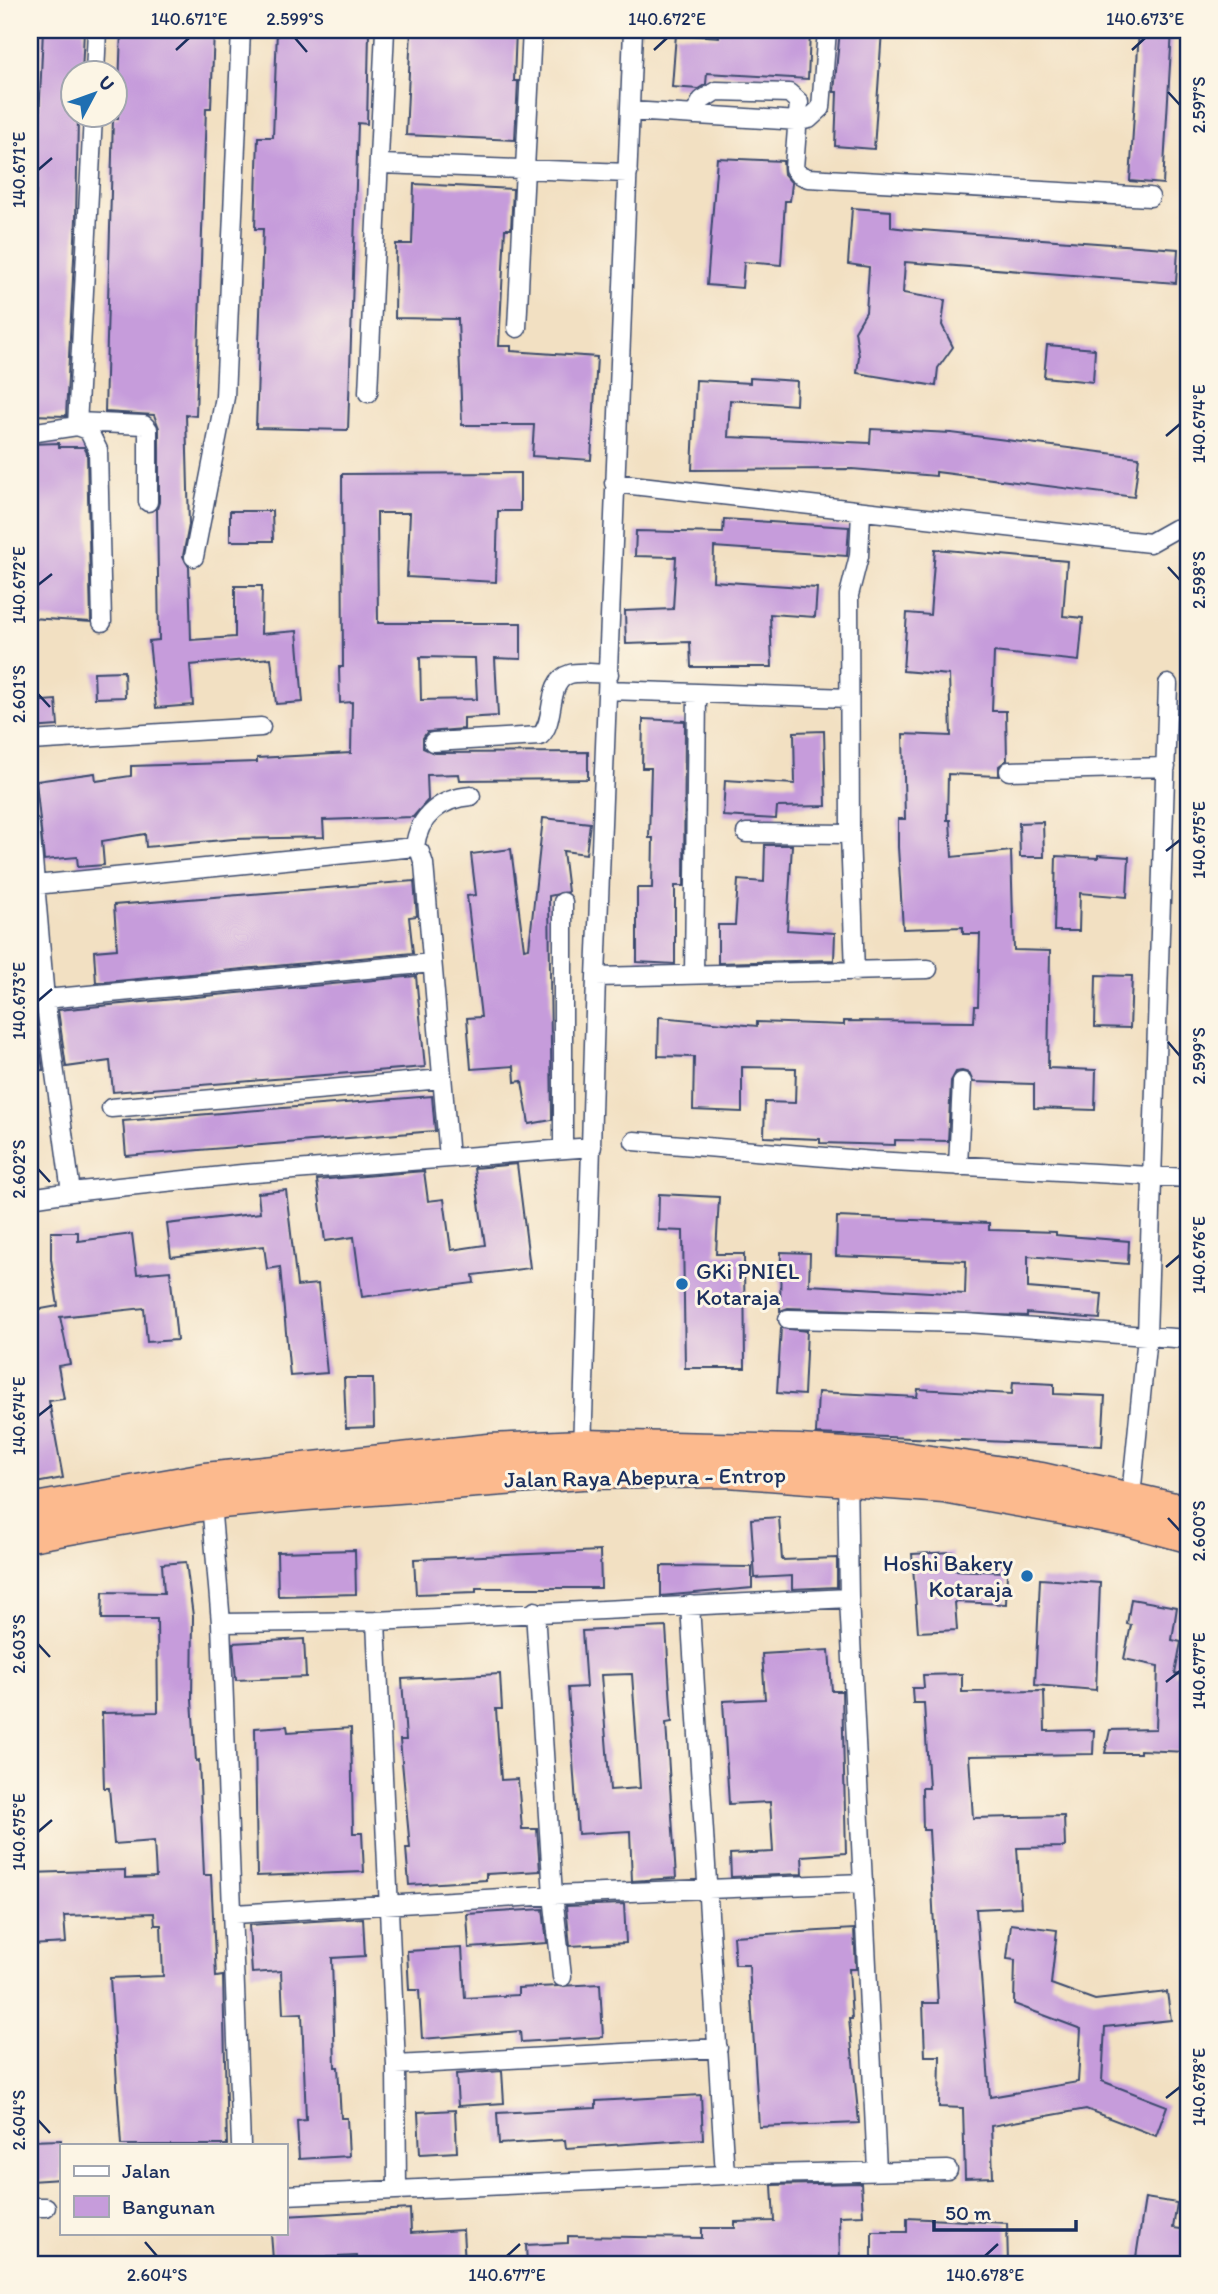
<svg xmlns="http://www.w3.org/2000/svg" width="1218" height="2294" font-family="Itim,sans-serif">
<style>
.building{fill:#c69cdb;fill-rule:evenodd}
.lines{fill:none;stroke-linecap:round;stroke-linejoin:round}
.street-casing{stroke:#3b4a6d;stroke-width:21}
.highway-casing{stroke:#3b4a6d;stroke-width:35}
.street{stroke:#fff;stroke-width:18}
.highway{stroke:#fcba8e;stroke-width:32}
.ticks{fill:none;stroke:#1b2f5e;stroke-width:2.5}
.poi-dot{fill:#1f6fb2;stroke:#fcf5e5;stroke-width:2.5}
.labels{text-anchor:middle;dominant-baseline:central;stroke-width:6;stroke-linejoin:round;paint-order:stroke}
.poi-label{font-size:23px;fill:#1b2f5e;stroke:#fcf5e5;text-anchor:start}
.street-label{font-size:23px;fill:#1b2f5e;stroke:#fcf5e5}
.neatline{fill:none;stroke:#1b2f5e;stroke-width:2.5}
.ticks-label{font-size:18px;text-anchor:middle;fill:#1b2f5e}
</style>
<rect width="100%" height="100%" fill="#fcf5e5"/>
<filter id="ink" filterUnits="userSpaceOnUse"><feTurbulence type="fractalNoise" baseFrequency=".0143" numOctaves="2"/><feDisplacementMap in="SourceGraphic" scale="14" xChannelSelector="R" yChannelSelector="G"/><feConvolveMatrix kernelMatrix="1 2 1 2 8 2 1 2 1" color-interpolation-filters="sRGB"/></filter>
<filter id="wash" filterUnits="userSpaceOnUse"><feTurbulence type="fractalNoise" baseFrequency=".00686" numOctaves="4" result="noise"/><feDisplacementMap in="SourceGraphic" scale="28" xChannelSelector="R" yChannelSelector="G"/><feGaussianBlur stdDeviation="1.57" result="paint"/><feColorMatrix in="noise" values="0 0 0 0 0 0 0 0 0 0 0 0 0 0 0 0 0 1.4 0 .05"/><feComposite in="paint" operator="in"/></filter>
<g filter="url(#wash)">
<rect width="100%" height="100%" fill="#f2e0c2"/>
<g id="blocks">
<path class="building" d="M43,30H84L82,74H74V118H78L76,219L66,416L30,415V323Z
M121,30H214L211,108H206L196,416L186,415L189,525L183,556L189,567L191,640L235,637V586H262L261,634L297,631L303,702L276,704L271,658L190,665L193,705L156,708L149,641L159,640L157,509L159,502V428L154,415L105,412L113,118H118Z
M277,30L369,32L367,124L358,123L348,430L256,428L263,229H255L258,137H273Z
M411,30H516L514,81H518L515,140L406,135Z
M719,30L810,33L808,79L707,73L706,84L698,89L672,87L676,34L719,37Z
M840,30H882L874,149L835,146L837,92H834Z
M1139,30H1172L1163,184L1130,181Z
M717,158L783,161L784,174L792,183L790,201H785L781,265L744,262L742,288L707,285Z
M414,184L513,189L511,229H505L499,346H511V351L597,357L591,460L532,456L534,425H462L458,319L395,318L396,244H412Z
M852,208L891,211V227L907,229L1178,249L1176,283L905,262L903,293L945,300L942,325L953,347L938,368L936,386L857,373L859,356L855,331L866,312L869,267L848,264Z
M1047,345L1095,349L1093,382L1044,377Z
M750,378L797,381L796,405L730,400L728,437L870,443L871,429L951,433L1139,457L1134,497L936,472V476L852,469L692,470L696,380L750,383Z
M59,443V447H84L87,453L91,622L31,618L30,444Z
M520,473V511H498L496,582L407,577L410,513H377L378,623H521V659L495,658L498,716L464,718V729L427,732L423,738V748L434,753L588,752V779L460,780L459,774L427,775L428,800L413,817L323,820L324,837L234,839L146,847L145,834L102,841L104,865L78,867L77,857L44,860L36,781L95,773L96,781L131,776V766L257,762V758L351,753L352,702L340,703L339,667H343L342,474ZM420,657L475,658L477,699L421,700Z
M230,511H272L273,541H230Z
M724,519L849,527L847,556L714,547L713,581L817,588L815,617L770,614L772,667H691L690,642L626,644L625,611L673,609L676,557L635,556L636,531L723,533Z
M935,549L1067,561L1063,616L1083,618L1079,661L994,652L992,711H1006L1007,760L999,766V776L948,774L947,820H950L952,857L1011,851L1014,950L1050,951L1048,1068L1096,1070L1095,1110L1034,1108V1084L973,1082L969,1073L962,1071L956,1072L951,1081L948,1141L895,1140V1145L820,1143V1139L764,1137L765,1102L795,1103L796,1068L742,1067V1112L693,1110L694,1057L658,1056L659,1017L757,1026V1022L844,1025V1021L974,1022L975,1006H978L980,934H963V927L903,929L898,847V819H905L903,734L951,736L949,675L903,671L907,613L930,615Z
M124,671L125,697L95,698L94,672Z
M56,700L58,726L30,728V702Z
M643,719L685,721L684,886H675V964L637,962V888H652L653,838H649L651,768H642Z
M824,731L826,806L777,807L776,819L723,816L725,780L795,784L794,732Z
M543,818L590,823L586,854L563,851L568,892L549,896L552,1120L529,1124L522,1081L515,1082L514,1066L471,1069L467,1018L481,1017L467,896L476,895L471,854L511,849L524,949L529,948Z
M1043,822L1044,857H1020L1019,823Z
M765,845H792L787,930L835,933L834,960L718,963V925H735L738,880L764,882Z
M1098,855L1129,857L1127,897L1080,893L1079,931H1054L1056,856L1098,858Z
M414,881L417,916L409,917L413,953L96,983L94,951L117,949L114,905Z
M1096,975L1132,976L1130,1028L1095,1027Z
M416,976L425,1067L113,1092L110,1061L66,1067L58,1010Z
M35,1013L43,1070L30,1071V1014Z
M432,1096L435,1131L126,1156L123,1121Z
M517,1164L530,1268L473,1275L474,1283L362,1297L354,1237L325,1241L317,1180L424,1171L428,1201L444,1199L451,1250L485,1245L474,1168Z
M286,1190L297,1286L318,1284L327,1373L290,1376L280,1267L267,1269L264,1246L171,1257L167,1224L260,1213L258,1193Z
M659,1194L719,1197L716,1254H744L745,1368H685L683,1231L658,1230Z
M837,1217L989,1223V1230L1056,1232V1235L1129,1241L1128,1264L1028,1256V1288L1102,1294L1100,1319L1027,1313V1316L788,1308L780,1311L781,1252L810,1253L809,1285L965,1294L966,1261L836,1256Z
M51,1232H78V1241L132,1234L137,1274L170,1271L177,1340L147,1342L144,1308L60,1317L70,1364L58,1366L64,1399L49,1401L63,1478L30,1484V1311L58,1306L51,1259Z
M781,1328L807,1331L804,1395L777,1393Z
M344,1378H373L374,1427L346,1428Z
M1013,1382L1054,1384V1394L1105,1396L1102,1446L816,1434L818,1392L917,1397L918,1389L1012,1394Z
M779,1517L782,1560L837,1558V1587L792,1589V1576L755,1578L751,1519Z
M355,1550L356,1594L278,1596L277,1552Z
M600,1551L601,1588H476V1592L416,1594L414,1559Z
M952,1552L953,1570L1007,1572L1006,1604L955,1602L957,1630L918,1632L912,1554Z
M186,1562L193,1616L192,1700L196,1761L199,1760L204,1875H211L216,1977L223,1976L227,2145H121L110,1978L163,1976L161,1925H155L154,1913L64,1916L66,1943L30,1945V1873L125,1870V1878L156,1877L154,1841L114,1844L109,1788H104L102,1713L158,1712L157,1619H102L103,1592L164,1593L162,1564Z
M661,1566L752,1567V1588L661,1596Z
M1040,1579L1100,1583L1096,1690L1035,1685Z
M1131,1599L1177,1607L1172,1640L1181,1642L1175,1674L1188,1675V1752L1140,1750V1753H1105L1110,1730L1156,1729L1158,1666L1124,1659L1131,1625L1127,1624Z
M666,1627L672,1722L666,1723L676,1878L632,1881L630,1831L578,1834L568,1688L586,1687L582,1631ZM632,1674L640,1788L610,1790L601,1675Z
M304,1639L306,1677L236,1680L233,1643Z
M829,1650L832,1691H842L846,1853L802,1856L803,1874L731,1877L730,1854L773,1852L770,1802L729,1804L723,1701L765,1699L762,1654Z
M500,1674L502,1709H496L501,1780L518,1779L522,1829H537L540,1871L486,1874V1880L409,1885L406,1848H410L400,1740H406L402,1679Z
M962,1674V1692L1044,1691L1045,1731L1094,1730L1093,1754L969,1756L973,1818L1064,1816L1065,1847L1017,1848L1021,1907L976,1909L990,2097L1078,2082L1081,2029L1014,2004L1015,1960L1007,1959L1011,1924L1057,1930L1051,1984L1095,2000L1167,1992L1171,2020L1105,2027L1102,2081L1167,2106L1156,2136L1086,2109L991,2126L993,2177L965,2178L963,2108L939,2107L940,2056H925L923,2003H938L929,1830H923L922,1788H929L924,1703H913L912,1688H924L923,1675Z
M287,1726L288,1732L351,1728L353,1833H362L364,1872L257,1876L255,1728Z
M624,1904L626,1943L570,1946L566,1906Z
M543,1909L547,1943L469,1948L467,1914Z
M363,1918L365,1956L332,1958L335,2067H338L341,2118H347L349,2156L299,2159L297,2121L306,2120L302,2013L283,2014L281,1971L252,1973L249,1925Z
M854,1929L856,1969H849L852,2019H849L859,2123L759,2127L749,1965H735L733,1936Z
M462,1948L465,1998L518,1995V1988L600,1984L603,2037L521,2042L520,2031L422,2039L419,1990H409L407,1951Z
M502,2071L504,2103L458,2106L456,2074Z
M701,2095L703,2139L566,2148L565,2140L499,2144L497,2113L596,2108V2101Z
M455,2110L457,2152L420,2154L418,2112Z
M61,2140V2179L30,2181V2141Z
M861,2183L863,2215L839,2216L840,2264H527L526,2245L568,2243V2236L702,2238V2228H735V2222L774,2221L772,2185Z
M1145,2198L1177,2203L1173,2228L1188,2230V2264H1135Z
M410,2209L411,2233L463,2230L465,2264H358L357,2256L273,2260L271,2233H285V2216Z
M907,2218L1007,2223L1008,2264H872V2232H907Z"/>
</g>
</g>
<g filter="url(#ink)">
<use href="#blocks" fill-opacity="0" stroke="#3b4a6d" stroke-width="2"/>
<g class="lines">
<defs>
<path id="street" d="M95,74L97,30
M630,111L799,121L809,119L821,108L827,30
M694,115L702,100L716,91L789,93L799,102L794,168L798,174L808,178L1150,197
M381,164L628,173
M517,328L532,30
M368,393L385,30
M77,422L144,425L148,429V502
M77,426L88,430L98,450L102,622
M30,433L77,426L93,116
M614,483L1150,543L1175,529L1188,528
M194,557L225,397L241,30
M608,690L849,698
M30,741L261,727
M433,742L540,736C557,721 545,681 570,674C581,671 598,674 609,674
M1009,771L1166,767
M30,825L45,999L71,1192L242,1174L592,1147
M746,833L850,834
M35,885L415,847
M563,902V1149
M855,972L850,834L849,595L859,556L861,512
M694,975L697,693
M596,977L928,969
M45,999L432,963
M111,1108L442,1079
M634,1141L874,1161L1188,1178
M449,1158L424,864L420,852L415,847C418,816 442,798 471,796
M958,1166L962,1082
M30,1198L71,1192
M788,1319L966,1323L1188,1339
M582,1452L596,977L633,30
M847,1472L849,1598L877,2170
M211,1503L221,1623L241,2145
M1130,1506L1147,1336L1168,684
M690,1605L725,2175
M535,1611L553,1895L562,1977
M376,1621L396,2065L397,2189
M221,1623L376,1621L849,1598
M234,1914L553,1895L864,1883
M396,2065L718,2048
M285,2195L725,2175L948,2170
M30,2207H46"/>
<path id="highway" d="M30,1510L205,1479L489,1450L582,1446L799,1451L904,1458L1042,1479L1188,1512
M30,1535L211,1503L306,1494L582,1473L728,1471L944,1487L1129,1520L1188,1536"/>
</defs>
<use href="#street" class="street-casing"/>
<use href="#highway" class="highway-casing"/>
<use href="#street" class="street"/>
<use href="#highway" class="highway"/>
</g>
</g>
<path class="ticks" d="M295,38L307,52M176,50L189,38M654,50L667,38M1132,50L1145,38M1168,92L1180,105M38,170L52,158M1166,436L1180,424M1168,567L1180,580M38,585L52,574M38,694L50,707M1166,851L1180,840M38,1001L52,989M1168,1042L1180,1056M38,1169L50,1182M1166,1267L1180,1255M38,1416L52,1405M1168,1518L1180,1531M38,1644L50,1657M1166,1682L1180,1671M38,1832L52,1820M1166,2098L1180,2087M38,2120L50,2133M145,2242L157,2256M507,2256L520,2244M985,2256L998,2244"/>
<g class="poi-dot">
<circle cx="682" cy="1284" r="7"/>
<circle cx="1027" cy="1576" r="7"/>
</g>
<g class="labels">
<g class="poi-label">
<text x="696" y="1271">GKi PNIEL<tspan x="696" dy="26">Kotaraja</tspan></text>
<text x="1013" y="1563" text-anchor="end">Hoshi Bakery<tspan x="1013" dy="26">Kotaraja</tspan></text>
</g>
<g class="street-label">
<text transform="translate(645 1477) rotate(-1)">Jalan Raya Abepura - Entrop</text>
</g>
</g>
<rect width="1218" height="2294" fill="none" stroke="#fcf5e5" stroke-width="77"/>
<rect x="60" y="2144" width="228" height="91" fill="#fcf5e5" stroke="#a2a6af" stroke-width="2"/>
<rect x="74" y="2166" width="35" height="10" fill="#ffffff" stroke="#a2a6af" stroke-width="2"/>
<text x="122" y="2178" font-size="21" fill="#1b2f5e">Jalan</text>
<rect x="74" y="2196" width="35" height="21" fill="#c69cdb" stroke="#a2a6af" stroke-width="2"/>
<text x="122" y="2214" font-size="21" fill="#1b2f5e">Bangunan</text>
<g transform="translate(94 94) rotate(49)"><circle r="33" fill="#fcf5e5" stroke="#a2a6af" stroke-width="2"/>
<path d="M0-5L12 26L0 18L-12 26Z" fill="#1f6fb2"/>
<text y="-10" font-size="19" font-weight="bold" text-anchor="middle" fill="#1b2f5e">U</text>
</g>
<path d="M934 2220v10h142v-10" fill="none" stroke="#1b2f5e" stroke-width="3.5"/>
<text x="945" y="2220" font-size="21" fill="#1b2f5e" stroke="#fcf5e5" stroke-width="5" paint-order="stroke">50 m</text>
<rect x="38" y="38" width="1142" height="2218" class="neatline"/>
<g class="ticks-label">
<text x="189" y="25">140.671°E</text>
<text x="295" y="25">2.599°S</text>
<text x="667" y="25">140.672°E</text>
<text x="1145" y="25">140.673°E</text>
<text transform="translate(1199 105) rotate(-90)" y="6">2.597°S</text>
<text transform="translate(19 170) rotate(-90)" y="6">140.671°E</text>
<text transform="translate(1199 424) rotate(-90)" y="6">140.674°E</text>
<text transform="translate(1199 580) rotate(-90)" y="6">2.598°S</text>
<text transform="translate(19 585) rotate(-90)" y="6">140.672°E</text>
<text transform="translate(19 694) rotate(-90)" y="6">2.601°S</text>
<text transform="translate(1199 840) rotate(-90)" y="6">140.675°E</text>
<text transform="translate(19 1001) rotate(-90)" y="6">140.673°E</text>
<text transform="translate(1199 1056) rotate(-90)" y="6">2.599°S</text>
<text transform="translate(19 1169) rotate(-90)" y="6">2.602°S</text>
<text transform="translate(1199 1255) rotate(-90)" y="6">140.676°E</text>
<text transform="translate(19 1416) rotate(-90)" y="6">140.674°E</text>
<text transform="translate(1199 1531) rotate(-90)" y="6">2.600°S</text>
<text transform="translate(19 1644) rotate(-90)" y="6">2.603°S</text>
<text transform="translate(1199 1671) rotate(-90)" y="6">140.677°E</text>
<text transform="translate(19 1832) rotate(-90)" y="6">140.675°E</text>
<text transform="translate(1199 2087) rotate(-90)" y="6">140.678°E</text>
<text transform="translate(19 2120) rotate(-90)" y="6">2.604°S</text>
<text x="157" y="2281">2.604°S</text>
<text x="507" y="2281">140.677°E</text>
<text x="985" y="2281">140.678°E</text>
</g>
</svg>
